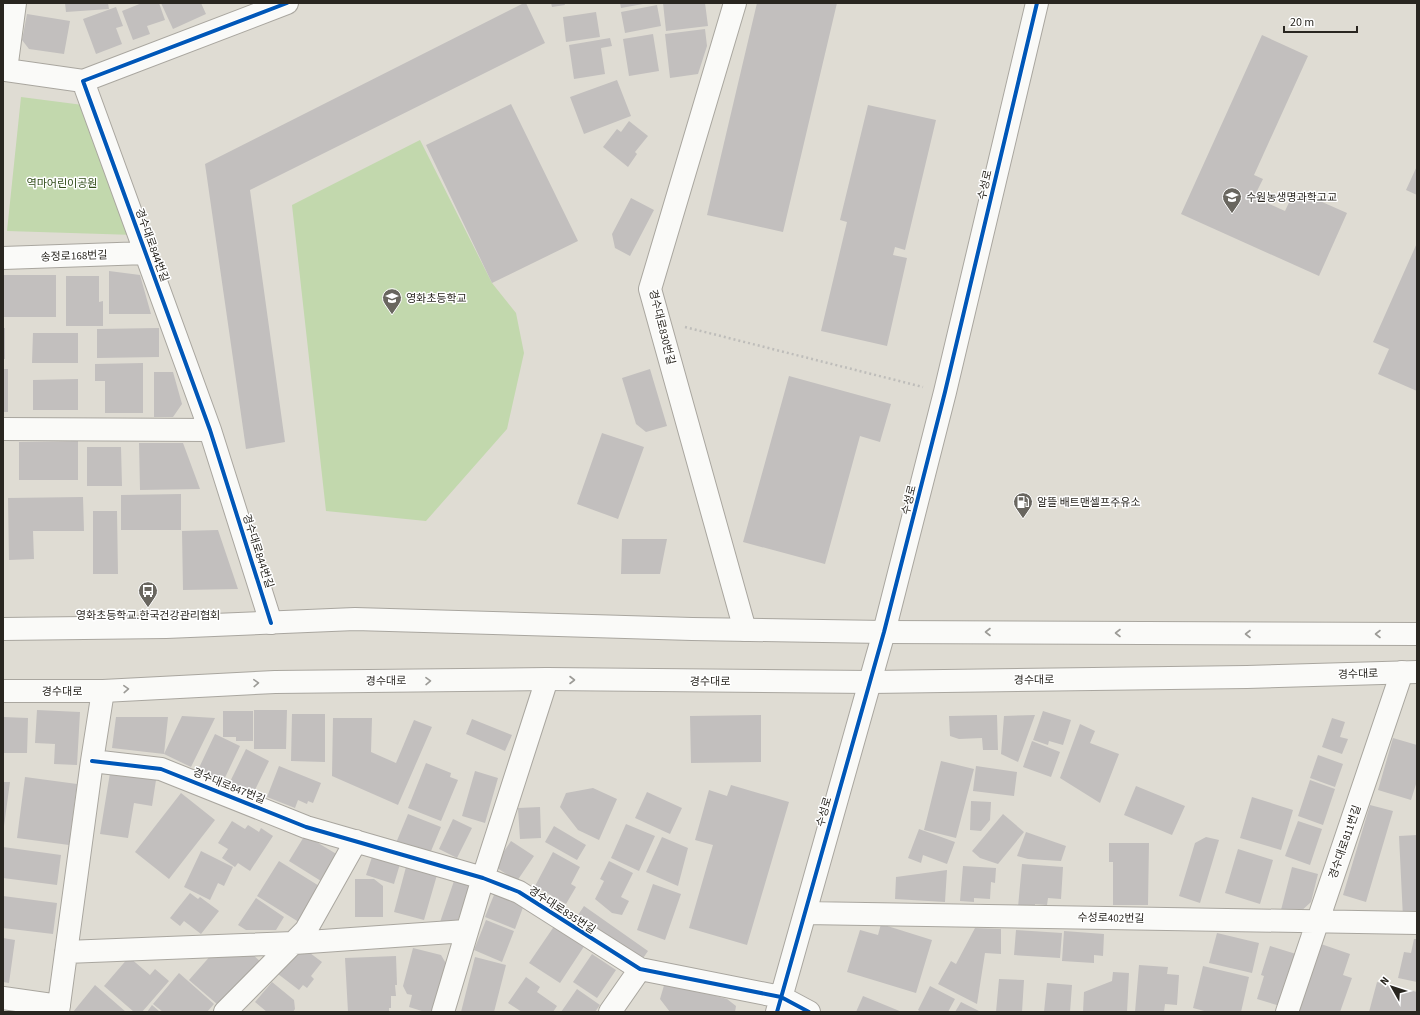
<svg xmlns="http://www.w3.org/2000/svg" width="1420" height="1015" viewBox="0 0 1420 1015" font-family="'Source Sans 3','Noto Sans KR',sans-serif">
<rect width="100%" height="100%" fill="#dfdcd3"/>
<path fill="#c2d8ad" d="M 21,97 L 83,105 L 135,235 L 7,231 Z
M 420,140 L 492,283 L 516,313 L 524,353 L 507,429 L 426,521 L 326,511 L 292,205 Z"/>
<path fill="#c2bfbe" d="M 65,3 L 108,3 L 109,9 L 66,12 Z
M 142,3 L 159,3 L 165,20 L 147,26 L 150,34 L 133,40 L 122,11 Z
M 161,3 L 201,3 L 206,14 L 173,29 Z
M 524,3 L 526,3 L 545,43 L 250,190 L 285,442 L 246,449 L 205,164 Z
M 551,3 L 564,3 L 565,5 L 552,7 Z
M 620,3 L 643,3 L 643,4 L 621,8 Z
M 663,3 L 705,3 L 708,26 L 666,31 Z
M 757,3 L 837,3 L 783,232 L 707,215 Z
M 657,5 L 661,26 L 625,33 L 621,12 Z
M 116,7 L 123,26 L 116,28 L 122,44 L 96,54 L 83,19 Z
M 596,12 L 600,37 L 566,42 L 563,17 Z
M 27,14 L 70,21 L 64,54 L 29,49 L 22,40 Z
M 705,29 L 707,46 L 698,74 L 670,78 L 665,34 Z
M 653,34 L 659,71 L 629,76 L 623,39 Z
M 1262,35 L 1308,56 L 1254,175 L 1263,179 L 1254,197 L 1285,211 L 1295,190 L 1347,213 L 1319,276 L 1181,214 Z
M 610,38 L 612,46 L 601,48 L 605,74 L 574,79 L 569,45 Z
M 617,80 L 631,116 L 584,134 L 570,97 Z
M 511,104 L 578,241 L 492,283 L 426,145 Z
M 868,105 L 936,120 L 905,250 L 895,247 L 893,255 L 907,258 L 887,346 L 821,331 L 847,222 L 840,220 Z
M 629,121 L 648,136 L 635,152 L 637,154 L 628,167 L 603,147 L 617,129 L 621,132 Z
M 1417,166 L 1417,195 L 1406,190 Z
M 631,198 L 654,210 L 630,256 L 615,248 L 612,234 Z
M 1417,243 L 1417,391 L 1378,374 L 1389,349 L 1373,342 Z
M 109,271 L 140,275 L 151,314 L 109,314 Z
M 3,275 L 56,275 L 56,317 L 3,317 Z
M 66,276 L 99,276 L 99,302 L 103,301 L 103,326 L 66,326 Z
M 3,328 L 5,328 L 5,359 L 3,359 Z
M 159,328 L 159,357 L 97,358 L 97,329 Z
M 33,333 L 78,333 L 78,363 L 32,363 Z
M 143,363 L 143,413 L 105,413 L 105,381 L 95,381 L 95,364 Z
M 3,369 L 8,369 L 8,412 L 3,412 Z
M 650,369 L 667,426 L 646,432 L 636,424 L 622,378 Z
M 154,372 L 173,372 L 182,404 L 173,417 L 154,417 Z
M 789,376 L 891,404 L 880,442 L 860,436 L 825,564 L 743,542 Z
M 78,379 L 78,410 L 33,410 L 33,380 Z
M 602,433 L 644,447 L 618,519 L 577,504 Z
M 78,441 L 78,480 L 19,480 L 19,442 Z
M 139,443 L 183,443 L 200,489 L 140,490 Z
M 87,447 L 121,447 L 122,486 L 87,486 Z
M 181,494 L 181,530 L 121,530 L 121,495 Z
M 83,497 L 84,531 L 33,531 L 34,559 L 9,560 L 8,498 Z
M 93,511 L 117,511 L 118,574 L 93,574 Z
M 218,530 L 238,589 L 183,590 L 182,531 Z
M 622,539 L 667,539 L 660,574 L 621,574 Z
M 37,710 L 80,712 L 77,765 L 54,764 L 55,744 L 35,743 Z
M 254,710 L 287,710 L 286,749 L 254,749 Z
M 223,711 L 253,711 L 253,741 L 236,741 L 236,737 L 223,737 Z
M 1043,711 L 1071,720 L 1063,745 L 1049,741 L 1048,745 L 1033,740 Z
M 292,714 L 325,714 L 325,762 L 291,761 Z
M 761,715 L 761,762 L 691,763 L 690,716 Z
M 997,715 L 998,750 L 983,750 L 982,738 L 959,739 L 950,736 L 949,716 Z
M 1035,715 L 1018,762 L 1001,754 L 1004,716 Z
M 182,716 L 215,718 L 191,767 L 164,754 Z
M 3,717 L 28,718 L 27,753 L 3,753 Z
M 116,717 L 168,717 L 164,754 L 112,748 Z
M 333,718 L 372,718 L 371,752 L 396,763 L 414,720 L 432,727 L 398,805 L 332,776 Z
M 1332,718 L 1345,722 L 1340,737 L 1348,739 L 1342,754 L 1322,747 Z
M 472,719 L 512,735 L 505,751 L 466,734 Z
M 1080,724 L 1095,731 L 1090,743 L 1119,754 L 1100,803 L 1060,778 Z
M 215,734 L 240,746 L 222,784 L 197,772 Z
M 1393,738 L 1417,745 L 1417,781 L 1411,800 L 1378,790 Z
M 1032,741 L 1060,752 L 1051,777 L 1023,767 Z
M 246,749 L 269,761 L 252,796 L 226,790 Z
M 1318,755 L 1343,764 L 1335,787 L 1310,778 Z
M 941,761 L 974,769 L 956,838 L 924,830 Z
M 426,763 L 451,773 L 450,777 L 458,780 L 441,821 L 408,808 Z
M 279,766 L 321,783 L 313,803 L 308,801 L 307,804 L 298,800 L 295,808 L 267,797 Z
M 976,766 L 1017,772 L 1014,796 L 973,791 Z
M 475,771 L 498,778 L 485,823 L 462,816 Z
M 110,773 L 156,780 L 152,806 L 134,803 L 128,838 L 100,834 Z
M 25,777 L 77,784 L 69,845 L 17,838 Z
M 1310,780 L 1335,789 L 1323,825 L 1298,816 Z
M 3,782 L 10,782 L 4,826 L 3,826 Z
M 731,785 L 789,802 L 747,945 L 689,928 L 713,845 L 695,840 L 709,790 L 727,796 Z
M 1136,786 L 1185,806 L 1172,835 L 1124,815 Z
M 593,788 L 617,799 L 599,840 L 578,830 L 560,807 L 566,793 Z
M 647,792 L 682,808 L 670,834 L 635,818 Z
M 181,793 L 215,820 L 169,879 L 135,852 Z
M 1252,797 L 1293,810 L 1281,850 L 1240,838 Z
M 971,801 L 991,802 L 990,820 L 981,831 L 970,830 Z
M 1370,805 L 1393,811 L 1366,902 L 1343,895 Z
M 540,807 L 541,838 L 520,839 L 518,808 Z
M 408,814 L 441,827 L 429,856 L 396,843 Z
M 1003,814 L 1024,832 L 998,864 L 980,858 L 972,851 Z
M 453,819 L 472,828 L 457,858 L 439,849 Z
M 232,821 L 245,829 L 248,825 L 259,832 L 261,828 L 273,836 L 250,871 L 238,863 L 235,867 L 222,858 L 228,849 L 218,843 Z
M 1298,821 L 1322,829 L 1310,865 L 1285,856 Z
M 626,824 L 655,836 L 639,871 L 611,858 Z
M 554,826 L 586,845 L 577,860 L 545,842 Z
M 919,829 L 955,842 L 947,864 L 923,855 L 921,863 L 908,858 Z
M 1026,832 L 1066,846 L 1061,861 L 1028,859 L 1017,856 Z
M 305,835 L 338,855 L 321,881 L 289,861 Z
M 1417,835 L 1417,917 L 1403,918 L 1399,836 Z
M 662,837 L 688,848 L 678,886 L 646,872 Z
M 1206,837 L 1219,840 L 1200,903 L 1179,896 L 1195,843 Z
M 511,841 L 534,856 L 517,881 L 494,866 Z
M 1109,843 L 1149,843 L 1148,905 L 1113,905 L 1113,862 L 1109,862 Z
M 3,847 L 61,855 L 57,885 L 3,878 Z
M 1238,849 L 1273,860 L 1260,904 L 1225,893 Z
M 201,851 L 233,867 L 224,886 L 218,883 L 210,900 L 184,887 Z
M 553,852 L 580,867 L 571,884 L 576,887 L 566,904 L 535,886 Z
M 373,854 L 400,864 L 394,884 L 366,875 Z
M 279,861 L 324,889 L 302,924 L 257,896 Z
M 609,861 L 633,873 L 621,897 L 629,901 L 622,915 L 612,913 L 595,899 L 604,881 L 600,879 Z
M 1022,864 L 1063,867 L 1061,899 L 1048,898 L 1047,905 L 1035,904 L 1035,909 L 1018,907 Z
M 963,866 L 996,868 L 995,883 L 991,882 L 990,899 L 974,898 L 974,902 L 960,901 Z
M 406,867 L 437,875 L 424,920 L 394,912 Z
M 1292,867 L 1318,874 L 1311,902 L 1298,914 L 1281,910 Z
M 947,870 L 945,902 L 895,899 L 896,877 Z
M 455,878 L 471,884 L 457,923 L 438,928 Z
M 355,879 L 374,879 L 383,886 L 383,917 L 355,917 Z
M 653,884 L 681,894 L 665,940 L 637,930 Z
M 496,890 L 525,902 L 515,929 L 485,917 Z
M 190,893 L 198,899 L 200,897 L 219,911 L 201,934 L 184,921 L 180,926 L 170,918 Z
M 3,896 L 57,903 L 53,934 L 3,928 Z
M 256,898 L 284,917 L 276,930 L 246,930 L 238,925 Z
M 584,906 L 648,951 L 639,964 L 574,921 Z
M 486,920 L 514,931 L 502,962 L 474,950 Z
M 881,924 L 932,940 L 916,993 L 847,972 L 860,930 L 878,935 Z
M 555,925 L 585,945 L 560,983 L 529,963 Z
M 975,928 L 1001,929 L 1001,954 L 985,953 L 977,1004 L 938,984 L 951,961 L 956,964 Z
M 1016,930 L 1062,933 L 1060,958 L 1014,955 Z
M 1064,931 L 1104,934 L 1103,956 L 1094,955 L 1094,963 L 1062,961 Z
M 1217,933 L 1259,943 L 1252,973 L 1209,963 Z
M 3,938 L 15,940 L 9,983 L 3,982 Z
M 1414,939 L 1417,939 L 1417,982 L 1398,978 L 1404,952 L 1411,953 Z
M 1321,944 L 1350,954 L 1343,975 L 1352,978 L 1340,1012 L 1298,1012 Z
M 1270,946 L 1296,954 L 1280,1006 L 1257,999 L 1264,976 L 1261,975 Z
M 413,948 L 441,955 L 447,965 L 434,1012 L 425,1012 L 409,1007 L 412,995 L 407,994 L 403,986 Z
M 249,951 L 263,964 L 224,1010 L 189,980 L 212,954 Z
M 294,953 L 310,953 L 322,962 L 311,976 L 314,979 L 307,988 L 303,985 L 299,990 L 278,974 Z
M 592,954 L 616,970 L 597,998 L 573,982 Z
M 396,956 L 397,985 L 395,985 L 396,996 L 391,996 L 391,1008 L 389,1008 L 389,1012 L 348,1012 L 345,958 Z
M 129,957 L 150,975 L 155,969 L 169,981 L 142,1012 L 134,1012 L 104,986 Z
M 475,957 L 506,965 L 494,1012 L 461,1012 Z
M 1139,965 L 1168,967 L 1167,974 L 1179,975 L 1177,1005 L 1165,1004 L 1164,1012 L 1135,1012 Z
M 1203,966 L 1249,977 L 1241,1012 L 1208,1012 L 1193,1008 Z
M 1113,972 L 1129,973 L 1127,1012 L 1083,1012 L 1084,992 L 1112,981 Z
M 179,973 L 214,1004 L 207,1012 L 163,1012 L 153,1004 Z
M 526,977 L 540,987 L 537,992 L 557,1006 L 553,1012 L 522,1012 L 508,1003 Z
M 999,979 L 1024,980 L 1022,1012 L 996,1012 Z
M 272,982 L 294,1000 L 295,1009 L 293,1012 L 267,1012 L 255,1002 Z
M 665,982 L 727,999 L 736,1006 L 735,1012 L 670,1012 L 660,999 Z
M 1377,982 L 1417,992 L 1417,1012 L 1369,1012 Z
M 1047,983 L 1072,985 L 1070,1012 L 1044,1012 Z
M 95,985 L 126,1012 L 73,1012 Z
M 930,986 L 955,999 L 948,1012 L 921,1012 L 918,1010 Z
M 577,989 L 600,1005 L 595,1012 L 561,1012 Z
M 863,996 L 902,1012 L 856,1012 Z
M 961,1002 L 981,1012 L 955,1012 Z
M 152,1005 L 160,1012 L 147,1012 Z"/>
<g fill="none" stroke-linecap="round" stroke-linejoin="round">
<defs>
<path id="minor" d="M 15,3 L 6,70 L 83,81
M 735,3 L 650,289 L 745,630
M 3,258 L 146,253
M 3,429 L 210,430
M 271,623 L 210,430 L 83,81 L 287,3
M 92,761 L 161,769 L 306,827 L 483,878 L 519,892 L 640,969 L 781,997 L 809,1012
M 805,913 L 1417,923
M 66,952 L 294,943 L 466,931
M 3,998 L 59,1006
M 58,1012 L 92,761 L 103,691
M 225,1012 L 306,930 L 356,841
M 443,1012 L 483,878 L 547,679
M 610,1012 L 640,969
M 777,1012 L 884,632 L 945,392 L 1037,3
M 1287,1012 L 1402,672"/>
<path id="major" d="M 3,629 L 166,627 L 355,619 L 692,629 L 884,632 L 1417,634
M 3,691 L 103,691 L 275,682 L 547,679 L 871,682 L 1247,677 L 1417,672"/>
</defs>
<use href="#minor" stroke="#a9a69f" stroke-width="24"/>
<use href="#major" stroke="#a9a69f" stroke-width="24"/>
<path stroke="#bebdba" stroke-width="2.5" stroke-dasharray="2 3" stroke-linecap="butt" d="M 685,327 L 923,387"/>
<use href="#minor" stroke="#fafaf8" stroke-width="22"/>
<use href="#major" stroke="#fafaf8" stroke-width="22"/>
<defs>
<path id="cycleway" d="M 271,623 L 210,430 L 83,81 L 287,3
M 92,761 L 161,769 L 306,827 L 483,878 L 519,892 L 640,969 L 781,997 L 809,1012
M 777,1012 L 884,632 L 945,392 L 1037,3"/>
</defs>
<use href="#cycleway" stroke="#fff" stroke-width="6"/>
<use href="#cycleway" stroke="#0057b8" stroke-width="4"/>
</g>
<defs><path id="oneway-chevron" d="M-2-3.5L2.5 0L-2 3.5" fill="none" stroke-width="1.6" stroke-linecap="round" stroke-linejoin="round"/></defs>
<g stroke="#9c9b97">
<use href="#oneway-chevron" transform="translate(988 632) rotate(-180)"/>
<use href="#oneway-chevron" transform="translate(1118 633) rotate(-180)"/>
<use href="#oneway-chevron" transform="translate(1248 634) rotate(-180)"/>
<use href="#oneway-chevron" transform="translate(1378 634) rotate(-180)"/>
<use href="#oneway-chevron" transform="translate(572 680)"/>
<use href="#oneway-chevron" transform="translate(428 681) rotate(-1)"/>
<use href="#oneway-chevron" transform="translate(256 683) rotate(-3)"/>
<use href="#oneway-chevron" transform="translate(126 689) rotate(-3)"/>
</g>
<defs>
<symbol id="school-pin" viewBox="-11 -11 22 30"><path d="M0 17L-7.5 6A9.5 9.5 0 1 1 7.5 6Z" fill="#69665f" stroke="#fff"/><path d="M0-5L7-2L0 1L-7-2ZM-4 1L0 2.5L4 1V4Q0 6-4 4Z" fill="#fff"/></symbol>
<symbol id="fuel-pin" viewBox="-11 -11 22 30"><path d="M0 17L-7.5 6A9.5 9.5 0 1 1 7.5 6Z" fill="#69665f" stroke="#fff"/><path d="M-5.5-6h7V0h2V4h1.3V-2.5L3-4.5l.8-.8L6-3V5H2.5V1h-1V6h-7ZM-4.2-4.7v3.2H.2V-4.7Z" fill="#fff"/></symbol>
<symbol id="bus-pin" viewBox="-11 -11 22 30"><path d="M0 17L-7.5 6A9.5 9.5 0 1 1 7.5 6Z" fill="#69665f" stroke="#fff"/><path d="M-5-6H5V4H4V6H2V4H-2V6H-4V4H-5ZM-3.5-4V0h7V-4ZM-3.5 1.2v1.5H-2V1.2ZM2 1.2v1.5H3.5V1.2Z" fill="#fff"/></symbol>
</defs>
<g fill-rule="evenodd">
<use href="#school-pin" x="1221" y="186" width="22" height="30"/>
<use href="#school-pin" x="381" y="287" width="22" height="30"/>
<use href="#fuel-pin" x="1012" y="491" width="22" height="30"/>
<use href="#bus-pin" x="137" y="580" width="22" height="30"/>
</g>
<g text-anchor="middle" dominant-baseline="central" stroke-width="3" stroke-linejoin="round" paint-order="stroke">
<g font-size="11" fill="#314d19" stroke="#fff">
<text x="62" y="183">역마어린이공원</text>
</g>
<g font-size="11" fill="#292620" stroke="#fff">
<text transform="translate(985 185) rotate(-77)">수성로</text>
<text transform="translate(152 245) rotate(70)">경수대로844번길</text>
<text transform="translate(74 256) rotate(-2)">송정로168번길</text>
<text transform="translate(662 327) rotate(76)">경수대로830번길</text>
<text transform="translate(909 500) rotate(-76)">수성로</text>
<text transform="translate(258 551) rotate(72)">경수대로844번길</text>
<text transform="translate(1358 674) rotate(-2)">경수대로</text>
<text transform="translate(1034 680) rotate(-1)">경수대로</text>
<text transform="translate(386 681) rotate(-1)">경수대로</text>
<text x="710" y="681">경수대로</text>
<text x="62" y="691">경수대로</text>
<text transform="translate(229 786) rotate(22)">경수대로847번길</text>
<text transform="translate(824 812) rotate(-74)">수성로</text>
<text transform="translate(1345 842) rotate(-71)">경수대로811번길</text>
<text transform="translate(562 910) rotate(33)">경수대로835번길</text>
<text transform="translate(1111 918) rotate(1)">수성로402번길</text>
</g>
<g font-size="11" fill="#292620" stroke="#fff" text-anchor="start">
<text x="1246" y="197">수원농생명과학고교</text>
<text x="406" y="298">영화초등학교</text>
<text x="1037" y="502">알뜰 배트맨셀프주유소</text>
<text x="148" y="615" text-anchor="middle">영화초등학교.한국건강관리협회</text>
</g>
</g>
<rect width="1420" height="1015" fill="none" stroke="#292620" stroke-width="8"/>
<g transform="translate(1392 987) rotate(309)" stroke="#ffffff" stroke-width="3" paint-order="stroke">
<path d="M0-3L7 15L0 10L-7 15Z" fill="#292620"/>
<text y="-6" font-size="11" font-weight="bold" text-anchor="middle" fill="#292620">N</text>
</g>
<path d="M1284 26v6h73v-6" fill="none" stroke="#292620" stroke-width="2"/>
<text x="1290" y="26" font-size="12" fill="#292620" stroke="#ffffff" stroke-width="3" paint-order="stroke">20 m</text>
</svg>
